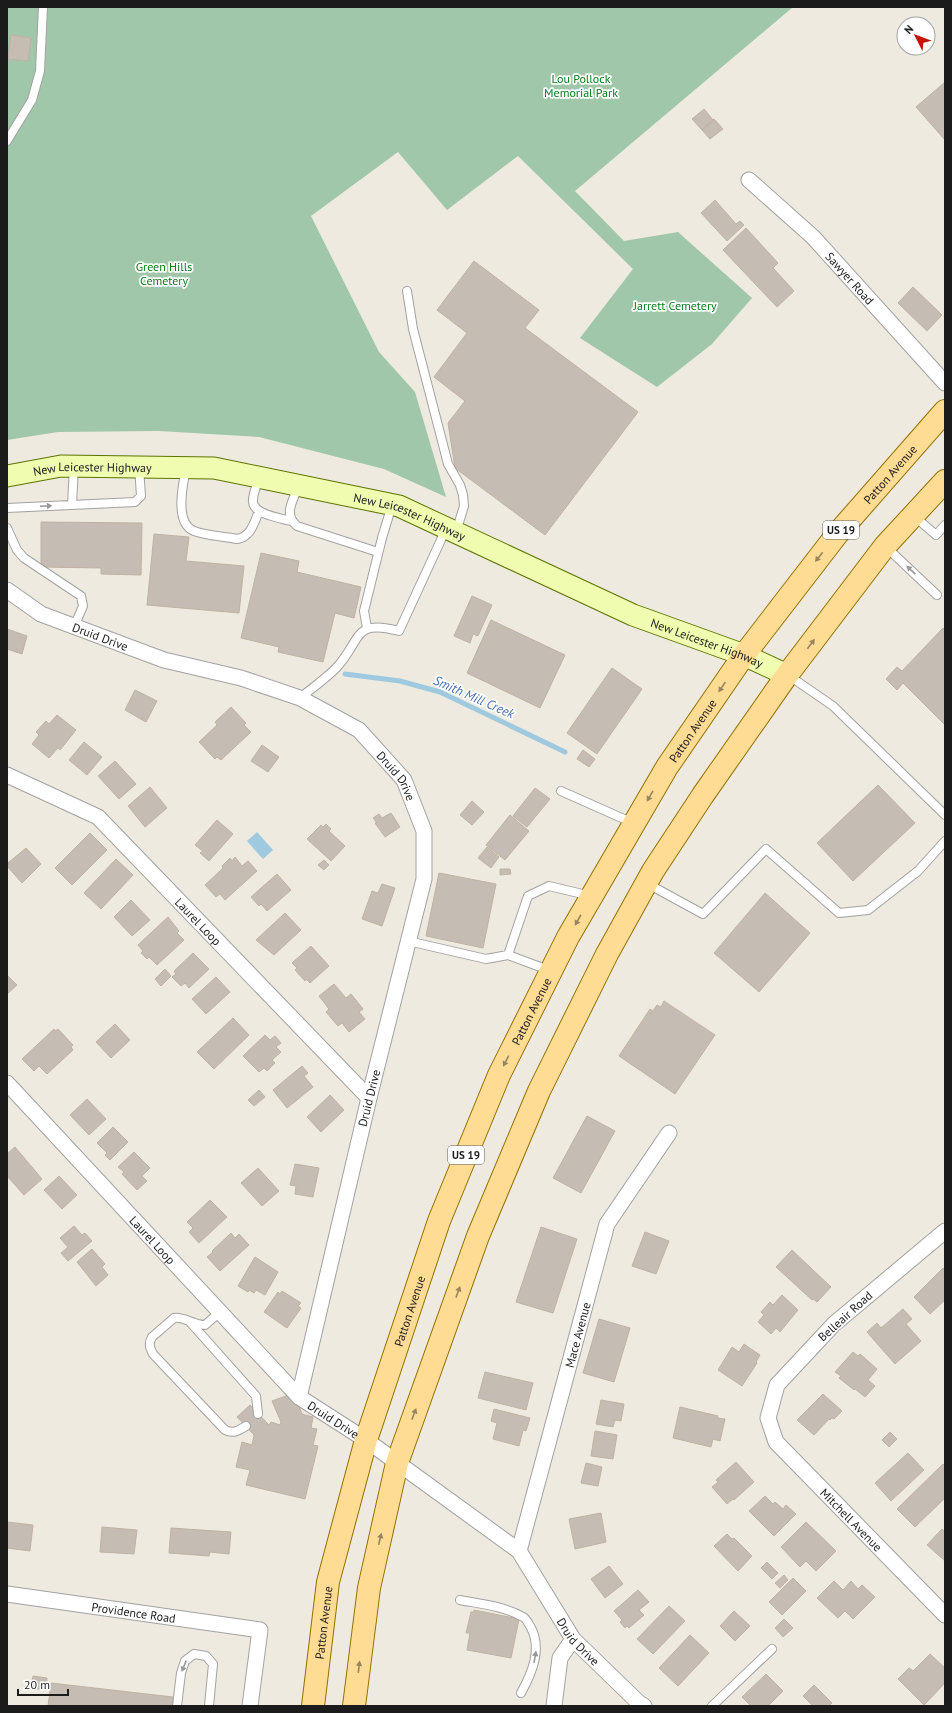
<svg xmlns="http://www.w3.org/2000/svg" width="952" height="1713" viewBox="0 0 952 1713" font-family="'PT Sans',sans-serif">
<rect width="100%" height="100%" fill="#eeeae0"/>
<path fill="#a0c7aa" d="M 7,7 L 793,7 L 575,191 L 624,241 L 678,232 L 752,298 L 712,344 L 657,387 L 580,338 L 633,269 L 518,156 L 447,210 L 398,152 L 311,216 L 379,352 L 415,392 L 446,497 L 384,469 L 259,437 L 159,431 L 58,432 L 7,440 Z"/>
<path fill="#9ec9de" d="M 257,832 L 273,850 L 263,859 L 247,841 Z"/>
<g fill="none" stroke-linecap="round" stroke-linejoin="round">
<path stroke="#9ec9de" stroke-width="5" d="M 345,674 L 400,681 L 440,692 L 565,752"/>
</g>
<path fill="#c5bdb3" stroke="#c0b2a2" d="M 11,35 L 31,38 L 28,61 L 8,59 Z
M 945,82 L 945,140 L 916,107 Z
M 704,109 L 713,120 L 702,130 L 692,119 Z
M 714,119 L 723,129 L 710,139 L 702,130 Z
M 715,200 L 736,224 L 740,221 L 744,225 L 727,241 L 701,213 Z
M 746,228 L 778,263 L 773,268 L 794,291 L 777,307 L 723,250 Z
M 474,261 L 539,310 L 525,328 L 638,412 L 545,535 L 455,468 L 448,423 L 465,401 L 434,377 L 467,333 L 437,310 Z
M 913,287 L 942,315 L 927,331 L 898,303 Z
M 41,522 L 142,523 L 141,575 L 101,574 L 101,568 L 41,567 Z
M 154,534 L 189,537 L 186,561 L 244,566 L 239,613 L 147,605 Z
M 261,553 L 299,561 L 297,572 L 361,587 L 354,618 L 335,613 L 323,662 L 278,652 L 279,647 L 241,638 Z
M 472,596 L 492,605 L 478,636 L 473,634 L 470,643 L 454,636 Z
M 491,620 L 565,655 L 540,708 L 467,673 Z
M 943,628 L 945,630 L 945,725 L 903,683 L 897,690 L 886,679 L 897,667 L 902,671 Z
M 7,629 L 27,636 L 22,654 L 7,649 Z
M 612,668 L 642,689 L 597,754 L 567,733 Z
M 135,690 L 157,701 L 146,722 L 125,710 Z
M 231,707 L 246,723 L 244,725 L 251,732 L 221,760 L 217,757 L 215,759 L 199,742 L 217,725 L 215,722 Z
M 57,715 L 76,730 L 60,750 L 58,748 L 49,758 L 32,744 L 39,735 L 36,732 L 46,721 L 49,724 Z
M 84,742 L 102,757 L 87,775 L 69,760 Z
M 262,745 L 279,757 L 268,772 L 251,761 Z
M 583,750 L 595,759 L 589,767 L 577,759 Z
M 115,761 L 136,784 L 119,799 L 98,776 Z
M 878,785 L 915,823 L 853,881 L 817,843 Z
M 150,787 L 167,808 L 145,827 L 128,806 Z
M 535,788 L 550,799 L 527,827 L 513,816 Z
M 472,801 L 484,812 L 472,825 L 460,815 Z
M 391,813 L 400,827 L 385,837 L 375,823 L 377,823 L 373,818 L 379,814 L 382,818 Z
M 510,815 L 529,831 L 505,860 L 486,845 Z
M 217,820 L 233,834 L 209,861 L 200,853 L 203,851 L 195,845 Z
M 326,824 L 331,829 L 329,831 L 345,846 L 331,861 L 307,839 L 321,825 L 323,827 Z
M 90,833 L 107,850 L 72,885 L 55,868 Z
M 487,847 L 499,857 L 491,868 L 478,858 Z
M 26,848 L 41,864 L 22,883 L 7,866 L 9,864 L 8,863 Z
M 235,857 L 242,866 L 248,861 L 257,871 L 225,900 L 220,894 L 216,897 L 205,885 L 223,868 L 222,866 L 230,858 L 232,861 Z
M 116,859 L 133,875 L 101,909 L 84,893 Z
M 324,860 L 329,865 L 324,870 L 318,865 Z
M 500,869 L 510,869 L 511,874 L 500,875 Z
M 439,873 L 496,884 L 483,948 L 426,936 Z
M 277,874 L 291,890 L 267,911 L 261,904 L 259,906 L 251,897 Z
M 382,884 L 395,888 L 382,926 L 362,919 L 372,891 L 378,893 Z
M 765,893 L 810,933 L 759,992 L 714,953 Z
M 131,900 L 150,920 L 132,936 L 114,917 Z
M 285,913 L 301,930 L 274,955 L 256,940 Z
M 168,917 L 179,931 L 177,933 L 184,940 L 157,965 L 149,957 L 147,959 L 141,953 L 143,951 L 138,945 Z
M 311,946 L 329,966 L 310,983 L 306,979 L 305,981 L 295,970 L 297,968 L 292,963 Z
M 193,953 L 209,969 L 189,988 L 185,983 L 181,986 L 172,977 L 176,974 L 174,971 Z
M 165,969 L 171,976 L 161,986 L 155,979 Z
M 7,975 L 17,985 L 7,994 Z
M 216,977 L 230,992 L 206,1014 L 192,999 Z
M 334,984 L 346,998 L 351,994 L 363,1009 L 359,1012 L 365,1019 L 349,1032 L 342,1023 L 338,1026 L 326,1012 L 329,1009 L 319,996 Z
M 664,1001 L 715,1035 L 675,1094 L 619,1056 L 650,1009 L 653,1011 L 657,1005 L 661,1007 Z
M 233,1018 L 249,1035 L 214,1069 L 197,1052 Z
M 115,1024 L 130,1040 L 111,1058 L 96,1042 Z
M 54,1029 L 55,1031 L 58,1029 L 73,1045 L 71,1047 L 73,1050 L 47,1074 L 39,1066 L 34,1071 L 22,1059 Z
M 265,1035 L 270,1040 L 275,1036 L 281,1043 L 276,1047 L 281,1052 L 272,1060 L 275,1063 L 267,1071 L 264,1068 L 259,1072 L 243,1056 Z
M 302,1066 L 308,1073 L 304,1076 L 313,1087 L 287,1108 L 273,1090 Z
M 259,1090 L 265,1097 L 254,1106 L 248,1100 Z
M 330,1095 L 344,1110 L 321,1132 L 307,1117 Z
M 87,1099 L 106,1119 L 89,1135 L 70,1115 Z
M 587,1116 L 615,1131 L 581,1193 L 553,1178 Z
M 113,1127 L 128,1142 L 110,1160 L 105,1155 L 107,1153 L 97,1143 Z
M 15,1147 L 42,1179 L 24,1195 L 7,1176 L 7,1154 Z
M 134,1152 L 150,1168 L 142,1176 L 147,1181 L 137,1190 L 122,1174 L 124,1172 L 118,1167 Z
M 295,1164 L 319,1168 L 313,1197 L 295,1194 L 296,1186 L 290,1185 Z
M 258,1168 L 279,1191 L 262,1206 L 241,1183 Z
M 59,1176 L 77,1195 L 62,1209 L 44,1190 Z
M 210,1200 L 227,1217 L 199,1243 L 189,1232 L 193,1228 L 187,1222 Z
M 74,1226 L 82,1235 L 85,1233 L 92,1241 L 68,1261 L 61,1253 L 68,1247 L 60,1238 Z
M 541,1227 L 577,1239 L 553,1313 L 516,1302 Z
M 645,1232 L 669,1241 L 656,1274 L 632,1266 Z
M 231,1233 L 235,1238 L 239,1234 L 249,1245 L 220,1271 L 207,1257 L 213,1252 L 212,1251 Z
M 92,1249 L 105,1264 L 102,1267 L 108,1275 L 96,1286 L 77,1262 Z
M 792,1250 L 831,1287 L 817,1302 L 813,1299 L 812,1300 L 776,1267 Z
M 255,1257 L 278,1272 L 265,1295 L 256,1290 L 254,1293 L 249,1290 L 248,1292 L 238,1286 Z
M 943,1268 L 945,1270 L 945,1300 L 930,1314 L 914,1297 Z
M 282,1291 L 301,1303 L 298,1306 L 301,1308 L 287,1328 L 264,1312 L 278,1292 L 280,1294 Z
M 782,1295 L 798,1310 L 780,1332 L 776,1328 L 771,1334 L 758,1322 L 764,1315 L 761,1312 L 770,1302 L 773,1305 Z
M 903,1309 L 912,1319 L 906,1324 L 921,1341 L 895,1364 L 867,1332 L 877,1323 L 881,1328 Z
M 599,1319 L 630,1328 L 614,1382 L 583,1373 Z
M 744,1344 L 760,1355 L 756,1362 L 757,1363 L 742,1386 L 718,1370 L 732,1347 L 739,1352 Z
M 853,1352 L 858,1356 L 860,1354 L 877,1369 L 868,1380 L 875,1386 L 865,1397 L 855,1389 L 854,1390 L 839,1378 L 841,1376 L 835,1372 Z
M 485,1372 L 533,1383 L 526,1410 L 478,1398 Z
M 294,1393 L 302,1414 L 313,1417 L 311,1428 L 317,1429 L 313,1445 L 318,1446 L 305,1499 L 246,1485 L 250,1470 L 236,1467 L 242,1442 L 252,1445 L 254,1435 L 237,1417 L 250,1405 L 269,1425 L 271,1422 L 280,1425 L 281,1422 L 272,1401 Z
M 823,1394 L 842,1411 L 834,1419 L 832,1418 L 830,1420 L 829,1419 L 814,1435 L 797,1420 Z
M 601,1400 L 624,1404 L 621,1421 L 615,1420 L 613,1427 L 596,1424 Z
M 680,1407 L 718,1416 L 717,1418 L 725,1419 L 720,1441 L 713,1439 L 711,1447 L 673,1438 Z
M 494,1409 L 530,1418 L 526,1431 L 523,1430 L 519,1446 L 493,1439 L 497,1423 L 491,1421 Z
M 595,1431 L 617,1435 L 613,1459 L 591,1456 Z
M 890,1432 L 897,1439 L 889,1447 L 882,1440 Z
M 908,1453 L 924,1470 L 891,1501 L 875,1483 Z
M 736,1462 L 754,1482 L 734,1500 L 733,1499 L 727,1504 L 712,1487 L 718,1482 L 716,1480 Z
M 586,1463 L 602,1467 L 598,1486 L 581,1483 Z
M 943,1464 L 945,1466 L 945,1498 L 915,1527 L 897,1509 Z
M 765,1496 L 773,1504 L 775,1502 L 783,1509 L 786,1505 L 796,1514 L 774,1536 L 749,1511 Z
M 601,1513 L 606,1542 L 575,1549 L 569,1519 Z
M 7,1522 L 33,1525 L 30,1551 L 7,1548 Z
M 806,1522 L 836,1551 L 816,1571 L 806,1561 L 800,1567 L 781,1547 Z
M 102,1527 L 137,1530 L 134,1554 L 100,1552 Z
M 171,1528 L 231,1532 L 229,1554 L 210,1552 L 209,1556 L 169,1553 Z
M 942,1529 L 945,1532 L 945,1561 L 927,1545 Z
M 727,1534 L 732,1539 L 734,1538 L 752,1556 L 738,1571 L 714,1546 Z
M 767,1562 L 778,1573 L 772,1579 L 761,1568 Z
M 609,1566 L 623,1584 L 605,1598 L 591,1579 Z
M 784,1575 L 788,1580 L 780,1588 L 775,1583 Z
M 793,1578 L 806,1591 L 782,1615 L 769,1602 Z
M 834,1581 L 843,1590 L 851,1581 L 858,1589 L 862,1585 L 875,1597 L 853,1619 L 845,1611 L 838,1618 L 817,1598 Z
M 638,1590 L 649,1602 L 639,1610 L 644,1615 L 629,1628 L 627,1626 L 625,1628 L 620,1622 L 622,1620 L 614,1611 Z
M 669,1606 L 685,1621 L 653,1654 L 637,1639 Z
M 474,1610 L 519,1619 L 511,1658 L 467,1650 L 470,1633 L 466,1633 L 471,1612 L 474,1612 Z
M 734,1611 L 750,1626 L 735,1641 L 720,1626 Z
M 784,1619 L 793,1628 L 783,1637 L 775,1628 Z
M 690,1635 L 709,1653 L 678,1686 L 659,1668 Z
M 930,1654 L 945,1668 L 945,1683 L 924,1705 L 898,1679 L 909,1668 L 913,1671 Z
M 766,1674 L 783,1691 L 768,1706 L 751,1706 L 742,1697 Z
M 33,1676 L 47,1678 L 46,1690 L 31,1688 Z
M 51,1683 L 173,1697 L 172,1706 L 48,1706 Z
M 814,1685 L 832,1703 L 829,1706 L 813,1706 L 803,1696 Z"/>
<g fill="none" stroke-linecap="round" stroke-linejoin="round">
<defs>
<path id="service" d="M 7,141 L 32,100 L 40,71 L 43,7
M 407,291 L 413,329 L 448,464 L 460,485 L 463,495 L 464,506 L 456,532
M 186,468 C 183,484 174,523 194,531 C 207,536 223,536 237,539 C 251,537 254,523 259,511
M 259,478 C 257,485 253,493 253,500 C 251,514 280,518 291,521
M 298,487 C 293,501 283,514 297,526 L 378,552
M 72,505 L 74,466
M 7,508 L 135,502 L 141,496 L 139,467
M 914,516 L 936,535 L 945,525
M 7,528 L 17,550 L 24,558 L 81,596 L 83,606 L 74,627
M 885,546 L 937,595
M 367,628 L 364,611 L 382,538 L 392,505
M 788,675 L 833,706 L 945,815
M 300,698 C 312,688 327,678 338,666 C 362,638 354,619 399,631 L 446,529
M 561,791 L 633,823
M 648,884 L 703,914 L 766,849 L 839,913 L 868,910 L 918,871 L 945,841
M 408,941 L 486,959 L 508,955
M 551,971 L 508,955 L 528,896 L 549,886 L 591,896
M 220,1312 L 205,1325 C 194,1325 183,1316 174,1318 L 152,1337 C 148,1344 150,1348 153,1354 L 225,1430 C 233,1434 238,1431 246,1426
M 190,1322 L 256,1396 L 258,1414
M 460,1600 C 481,1604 504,1606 523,1617 C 526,1618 528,1623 530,1626 C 543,1648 532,1673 521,1693
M 177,1706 L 181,1673 L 185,1661 L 194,1654 L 206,1656 L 213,1664 L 209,1706
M 712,1706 L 772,1649"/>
<g id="minor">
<path id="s1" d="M 749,180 L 813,237 L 945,383"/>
<path id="s2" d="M 7,590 L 41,614 L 164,660 L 241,678 L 300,698 L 359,730 L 404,780 L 424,831 L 424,879 L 369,1098 L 299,1397"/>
<path id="s3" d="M 7,775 L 98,817 L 369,1098"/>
<path id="s4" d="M 7,1083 L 299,1397 L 366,1440 L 519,1551 L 573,1639 L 639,1703 L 644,1706"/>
<path id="s5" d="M 945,1231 L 834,1324 L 777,1385 L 768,1418 L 776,1442 L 945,1615"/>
<path id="s6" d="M 519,1551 L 607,1224 L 669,1133"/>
<path id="s7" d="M 7,1594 L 260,1630 L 250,1706"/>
<path d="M 554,1706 L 560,1658 L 573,1639"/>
</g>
<g id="secondary">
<path id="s8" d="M 7,476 L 61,466 L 214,468 L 399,506 L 633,615 L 744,655 L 787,675"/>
</g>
<g id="primary">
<path id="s9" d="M 313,1706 L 328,1582 L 366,1440 L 439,1221 L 499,1075 L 568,937 L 667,767 L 744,655 L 838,533 L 945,411"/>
<path d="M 354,1706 L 369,1588 L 397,1463 L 478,1236 L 539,1091 L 607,954 L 653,871 L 703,795 L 787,675 L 885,546 L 945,481"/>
</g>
</defs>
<use href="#service" stroke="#a2a2a2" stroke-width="10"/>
<use href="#minor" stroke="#a2a2a2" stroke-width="17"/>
<use href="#secondary" stroke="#5c7500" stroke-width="23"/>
<use href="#primary" stroke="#937100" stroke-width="24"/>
<use href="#service" stroke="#fff" stroke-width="8"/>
<use href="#minor" stroke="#fff" stroke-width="15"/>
<use href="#secondary" stroke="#f0fcb0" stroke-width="21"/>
<use href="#primary" stroke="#ffdc94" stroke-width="22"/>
</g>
<defs><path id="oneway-solid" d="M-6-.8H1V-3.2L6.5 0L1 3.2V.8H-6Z"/></defs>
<g fill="#989898">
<use href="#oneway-solid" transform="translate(46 506) rotate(-3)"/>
<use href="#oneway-solid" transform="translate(911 570) rotate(-137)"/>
<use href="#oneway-solid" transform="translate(535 1657) rotate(-80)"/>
<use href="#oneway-solid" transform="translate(184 1666) rotate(112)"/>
</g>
<g fill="#98855e">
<use href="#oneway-solid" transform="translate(819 557) rotate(128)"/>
<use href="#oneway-solid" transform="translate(811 644) rotate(-53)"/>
<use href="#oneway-solid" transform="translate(722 687) rotate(124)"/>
<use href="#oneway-solid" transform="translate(650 796) rotate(120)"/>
<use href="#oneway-solid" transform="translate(578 920) rotate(119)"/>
<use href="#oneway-solid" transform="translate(506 1061) rotate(117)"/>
<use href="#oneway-solid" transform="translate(458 1292) rotate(-70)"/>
<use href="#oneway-solid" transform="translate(414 1414) rotate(-70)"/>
<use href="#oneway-solid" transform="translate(380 1539) rotate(-77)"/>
<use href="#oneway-solid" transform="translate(359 1667) rotate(-83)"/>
</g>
<g text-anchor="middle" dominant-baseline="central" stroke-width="3.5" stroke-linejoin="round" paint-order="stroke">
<g fill="#fff" stroke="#5f5f5f" stroke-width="1">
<rect x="823" y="521" width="36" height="18" rx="3"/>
<rect x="448" y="1146" width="36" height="18" rx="3"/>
</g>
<g font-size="11" font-weight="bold" fill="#1b1b1b">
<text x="841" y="530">US 19</text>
<text x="466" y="1155">US 19</text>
</g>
<g font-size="12" fill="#077c1c" stroke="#fff">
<text x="581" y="78">Lou Pollock<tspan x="581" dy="14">Memorial Park</tspan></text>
<text x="164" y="266">Green Hills<tspan x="164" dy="14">Cemetery</tspan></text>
<text x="675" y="305">Jarrett Cemetery</text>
</g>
<g font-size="12" fill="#1b1b1b" stroke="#fff">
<text stroke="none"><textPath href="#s1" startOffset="141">Sawyer Road</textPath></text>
<text stroke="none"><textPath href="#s8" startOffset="86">New Leicester Highway</textPath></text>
<text stroke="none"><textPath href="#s9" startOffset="1380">Patton Avenue</textPath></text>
<text stroke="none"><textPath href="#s8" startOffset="410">New Leicester Highway</textPath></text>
<text stroke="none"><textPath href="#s2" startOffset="105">Druid Drive</textPath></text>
<text stroke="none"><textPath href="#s8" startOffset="734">New Leicester Highway</textPath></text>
<text stroke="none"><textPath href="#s9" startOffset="1056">Patton Avenue</textPath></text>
<text stroke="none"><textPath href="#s2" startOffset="441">Druid Drive</textPath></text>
<text stroke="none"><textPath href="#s3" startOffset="245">Laurel Loop</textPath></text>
<text stroke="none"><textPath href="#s9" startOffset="732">Patton Avenue</textPath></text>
<text transform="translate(369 1098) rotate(-76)">Druid Drive</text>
<text stroke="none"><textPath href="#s4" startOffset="214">Laurel Loop</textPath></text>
<text stroke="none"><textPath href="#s9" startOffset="408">Patton Avenue</textPath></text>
<text transform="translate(845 1316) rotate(-42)">Belleair Road</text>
<text stroke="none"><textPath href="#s6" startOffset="224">Mace Avenue</textPath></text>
<text stroke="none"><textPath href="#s4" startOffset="470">Druid Drive</textPath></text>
<text stroke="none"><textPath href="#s5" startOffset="396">Mitchell Avenue</textPath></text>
<text stroke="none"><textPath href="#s7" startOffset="128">Providence Road</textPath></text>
<text stroke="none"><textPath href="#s9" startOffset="84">Patton Avenue</textPath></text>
<text stroke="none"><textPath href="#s4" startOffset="806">Druid Drive</textPath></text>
</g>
<g font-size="13" font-style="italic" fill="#456fae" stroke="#fff">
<text transform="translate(474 697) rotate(24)">Smith Mill Creek</text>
</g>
</g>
<rect width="952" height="1713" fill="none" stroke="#1b1b1b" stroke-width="16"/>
<g transform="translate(916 36) rotate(312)"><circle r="19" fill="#ffffff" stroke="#a4a4a4"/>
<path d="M0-3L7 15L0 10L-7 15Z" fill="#c71400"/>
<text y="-6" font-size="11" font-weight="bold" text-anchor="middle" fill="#1b1b1b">N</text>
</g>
<path d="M18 1689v6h50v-6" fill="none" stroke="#1b1b1b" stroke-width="2"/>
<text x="24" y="1689" font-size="12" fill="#1b1b1b" stroke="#ffffff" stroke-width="3" paint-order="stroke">20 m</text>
</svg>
